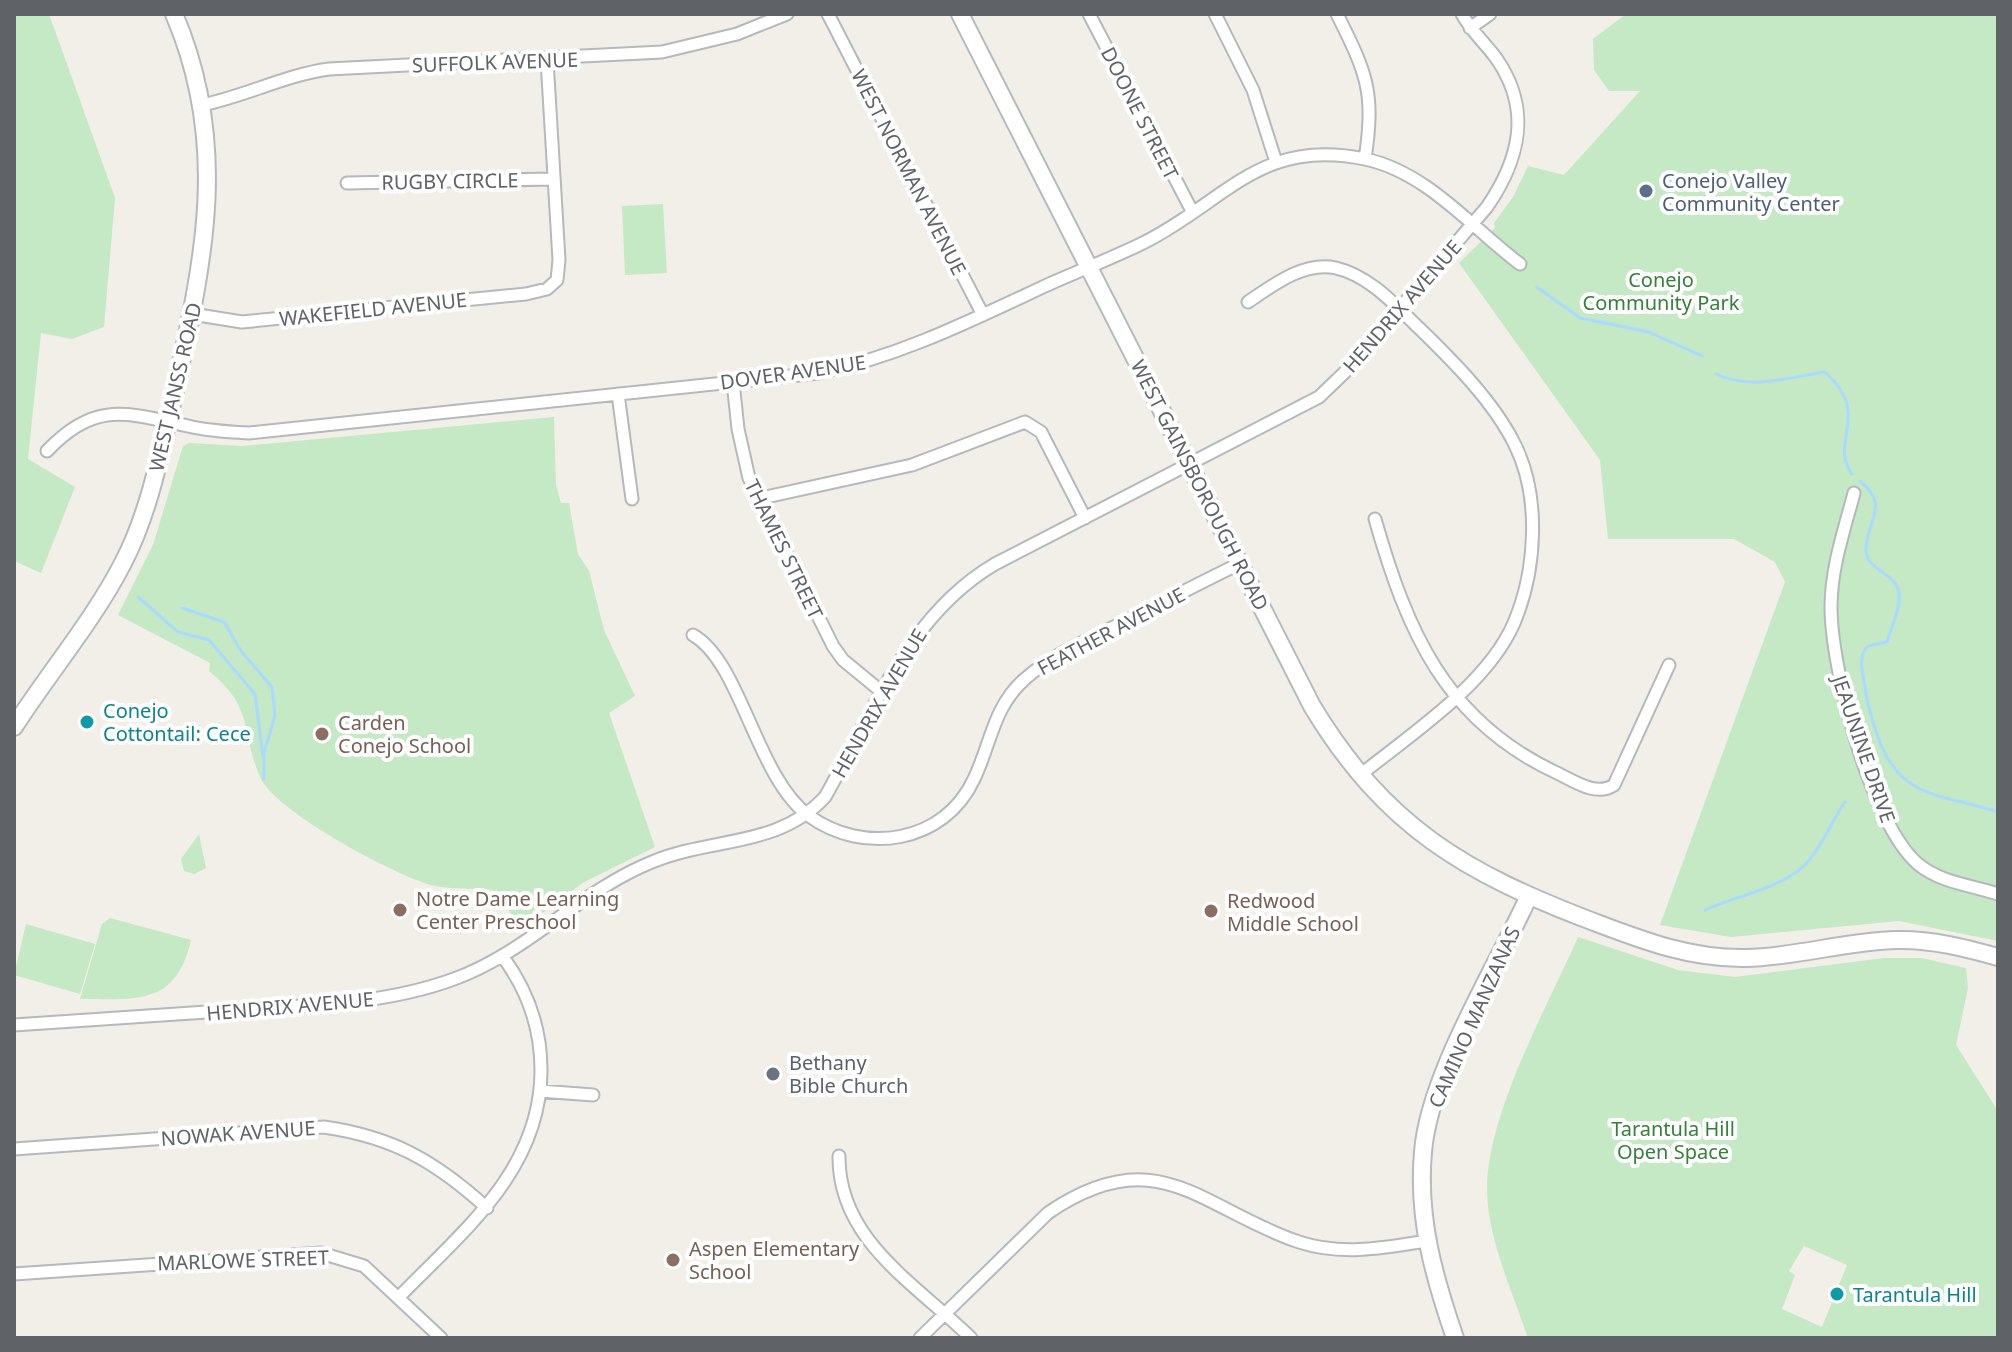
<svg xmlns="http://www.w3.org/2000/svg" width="2012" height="1352" viewBox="0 0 2012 1352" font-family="'Noto Sans',sans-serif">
<rect width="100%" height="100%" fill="#f1efe8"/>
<path fill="#c5e8c5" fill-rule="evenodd" d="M 14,14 L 49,14 L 115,198 L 104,327 L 72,339 L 41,333 L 28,459 L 75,487 L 41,573 L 14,561 Z
M 1626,14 L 1998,14 L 1998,941 L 1899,921 L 1731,937 L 1660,925 L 1785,582 L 1775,562 L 1734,539 L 1608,539 L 1600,460 L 1459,263 L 1495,228 L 1494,223 L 1513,197 L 1528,166 L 1564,175 L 1640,91 L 1609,91 L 1594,70 L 1593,39 Z
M 663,204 L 667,273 L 625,275 L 622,206 Z
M 554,417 L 556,485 L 561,503 L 569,503 L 578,554 L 589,571 L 604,630 L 635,696 L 609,713 L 655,847 L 584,882 L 522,928 L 493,890 C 473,888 450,890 431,885 C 394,875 277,812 261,779 C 240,733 256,709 209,671 L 210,663 L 118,615 L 153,545 L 183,446 L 189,443 L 242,446 Z
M 199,834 L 206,868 L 194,874 L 184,871 L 181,859 Z
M 110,918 L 191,940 C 176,1006 137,999 80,999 L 102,924 Z
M 26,924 L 95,944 L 80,994 L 14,975 Z
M 1578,937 L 1678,970 L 1735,977 L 1884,958 L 1921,958 L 1966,968 L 1968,988 L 1956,1045 L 1998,1111 L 1998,1338 L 1528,1338 C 1513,1294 1487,1236 1487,1190 C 1487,1113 1547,1008 1578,937 ZM 1804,1246 L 1847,1265 L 1822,1327 L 1782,1309 L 1795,1275 L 1789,1271 Z"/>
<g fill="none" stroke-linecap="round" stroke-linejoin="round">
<path stroke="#aadaff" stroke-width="3" d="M 1537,287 L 1580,318 L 1649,332 L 1702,356
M 1716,374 C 1753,391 1788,377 1825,372 C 1873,415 1828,441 1852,474
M 1860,481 C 1891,506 1866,521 1866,550 C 1866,571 1896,572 1899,593 C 1901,608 1891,628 1887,642 L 1868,646 C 1857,656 1863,674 1865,687 C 1867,706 1873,722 1879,740 C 1902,801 1945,794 1998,812
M 138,597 L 178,632 L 209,640 L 255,694 L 263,757
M 182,608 L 224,622 L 241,651 L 272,687 L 275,715 L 264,753 L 264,779
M 1705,910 C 1736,896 1770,891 1798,871 C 1818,856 1831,822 1845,802"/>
<defs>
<path id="street" d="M 828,14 L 983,315
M 1089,14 L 1192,211
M 1215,14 L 1253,90 L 1276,162
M 1337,14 C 1367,74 1375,92 1365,159
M 1470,28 L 1490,14
M 202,105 C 246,96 285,75 329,69 L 662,52 L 737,34 L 787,14
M 347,183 L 553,179
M 1248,302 C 1273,285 1304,261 1336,268 C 1370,276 1395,305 1419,328 C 1453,361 1494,402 1515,445 C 1541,497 1536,571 1514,623 C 1487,685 1411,734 1359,776
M 192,314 L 242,322 L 526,294 L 547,289 L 557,280 L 559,260 L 547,60
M 733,382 L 738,429 L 749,478 L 833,646 L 843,660 L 882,692
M 618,394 L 632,499
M 47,451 C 95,400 127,413 188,426 C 208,431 229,432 249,433 L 819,373 C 900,356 970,321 1045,286 C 1078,271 1113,258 1145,242 C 1226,201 1261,137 1365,159 C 1427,172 1472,228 1520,264
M 1854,493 C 1844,531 1831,568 1831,607 C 1831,669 1871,824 1918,864 C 1941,883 1971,885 1998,894
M 757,499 L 912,465 L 1025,422 L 1041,432 L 1085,518
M 1375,519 C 1407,631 1445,721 1557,773 C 1574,781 1596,797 1614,785 L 1669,665
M 693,635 C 741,662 756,777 809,816 C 863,855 944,844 974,779 C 991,744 993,706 1026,678 C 1053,654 1088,640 1120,624 C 1160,604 1199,583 1239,564
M 14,1025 C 93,1020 172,1015 251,1009 C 319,1005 389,1003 454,979 C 528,952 580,891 652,862 C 711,837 778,848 825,797 C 873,713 908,615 995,564 L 1319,397 L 1345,372 L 1487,207 C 1520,159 1532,109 1496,58 C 1485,43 1471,31 1462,14
M 540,1091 L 593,1095
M 14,1149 L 324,1127 C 393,1137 435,1161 487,1208
M 839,1156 C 838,1240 916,1284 971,1338
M 14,1274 L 321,1253 L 364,1266 L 441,1338
M 400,1296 C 463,1231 541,1170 541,1070 C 541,1028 528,991 503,957
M 920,1338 L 1048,1213 C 1158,1138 1201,1209 1299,1242 C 1341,1256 1384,1248 1427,1241"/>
<path id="secondary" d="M 960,14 L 1312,706 C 1385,827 1465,873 1594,922 C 1644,941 1691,959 1746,958 C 1797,957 1846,941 1897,940 C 1931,939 1965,948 1998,957
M 14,727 C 50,671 94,620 124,561 C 150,510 160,454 173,399 C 203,264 231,147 174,14
M 1455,1338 C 1434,1277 1417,1218 1423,1152 C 1429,1075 1495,970 1528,898"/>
</defs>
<use href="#street" stroke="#b5b8bc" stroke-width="15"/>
<use href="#secondary" stroke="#b6babf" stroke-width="20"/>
<use href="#street" stroke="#fff" stroke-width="11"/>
<use href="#secondary" stroke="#fff" stroke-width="16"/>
</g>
<circle fill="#5c6f8a" stroke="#fff" stroke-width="3" cx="1646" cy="191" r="8"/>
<g fill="#0f9aa8" stroke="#fff" stroke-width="3">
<circle cx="87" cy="722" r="8"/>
<circle cx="1837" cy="1294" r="8"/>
</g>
<g fill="#8d6e63" stroke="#fff" stroke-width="3">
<circle cx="322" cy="734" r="8"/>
<circle cx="400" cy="910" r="8"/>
<circle cx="1211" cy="911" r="8"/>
<circle cx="673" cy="1260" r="8"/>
</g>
<circle fill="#6b7280" stroke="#fff" stroke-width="3" cx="773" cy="1074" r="8"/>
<g text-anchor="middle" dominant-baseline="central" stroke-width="8" stroke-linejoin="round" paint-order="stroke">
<g font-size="20" fill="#5f6368" stroke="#fff">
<text transform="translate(495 62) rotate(-2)">SUFFOLK AVENUE</text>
<text transform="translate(1140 113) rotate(63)">DOONE STREET</text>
<text transform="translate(909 172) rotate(63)">WEST NORMAN AVENUE</text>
<text transform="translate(450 181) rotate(-1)">RUGBY CIRCLE</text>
<text transform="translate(1402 306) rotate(-49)">HENDRIX AVENUE</text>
<text transform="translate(373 309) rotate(-6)">WAKEFIELD AVENUE</text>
<text transform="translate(793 372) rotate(-8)">DOVER AVENUE</text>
<text transform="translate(175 387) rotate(-77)">WEST JANSS ROAD</text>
<text transform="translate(1200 485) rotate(63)">WEST GAINSBOROUGH ROAD</text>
<text transform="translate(784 549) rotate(64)">THAMES STREET</text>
<text transform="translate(1111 631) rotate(-28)">FEATHER AVENUE</text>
<text transform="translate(879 703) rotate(-60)">HENDRIX AVENUE</text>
<text transform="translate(1864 749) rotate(71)">JEAUNINE DRIVE</text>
<text transform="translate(290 1006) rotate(-5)">HENDRIX AVENUE</text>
<text transform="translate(1474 1017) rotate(-66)">CAMINO MANZANAS</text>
<text transform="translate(238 1133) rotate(-4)">NOWAK AVENUE</text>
<text transform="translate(243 1260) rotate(-2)">MARLOWE STREET</text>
</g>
<g font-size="20" fill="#4e5e75" stroke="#fff" text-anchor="start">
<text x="1662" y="180">Conejo Valley<tspan x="1662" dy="23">Community Center</tspan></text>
</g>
<g font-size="20" fill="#348238" stroke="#fff">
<text x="1661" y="279">Conejo<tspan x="1661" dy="23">Community Park</tspan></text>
<text x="1673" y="1128">Tarantula Hill<tspan x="1673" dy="23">Open Space</tspan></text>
</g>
<g font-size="20" fill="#0d838f" stroke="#fff" text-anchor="start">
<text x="103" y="710">Conejo<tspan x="103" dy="23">Cottontail: Cece</tspan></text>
<text x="1853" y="1294">Tarantula Hill</text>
</g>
<g font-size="20" fill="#785e54" stroke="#fff" text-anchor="start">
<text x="338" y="722">Carden<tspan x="338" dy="23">Conejo School</tspan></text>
<text x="416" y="898">Notre Dame Learning<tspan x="416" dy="23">Center Preschool</tspan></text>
<text x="1227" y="900">Redwood<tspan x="1227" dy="23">Middle School</tspan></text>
<text x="689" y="1248">Aspen Elementary<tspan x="689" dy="23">School</tspan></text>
</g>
<g font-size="20" fill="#5b616d" stroke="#fff" text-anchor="start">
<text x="789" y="1062">Bethany<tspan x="789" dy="23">Bible Church</tspan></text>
</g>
</g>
<rect width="2012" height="1352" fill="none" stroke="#5f6368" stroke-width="32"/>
</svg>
